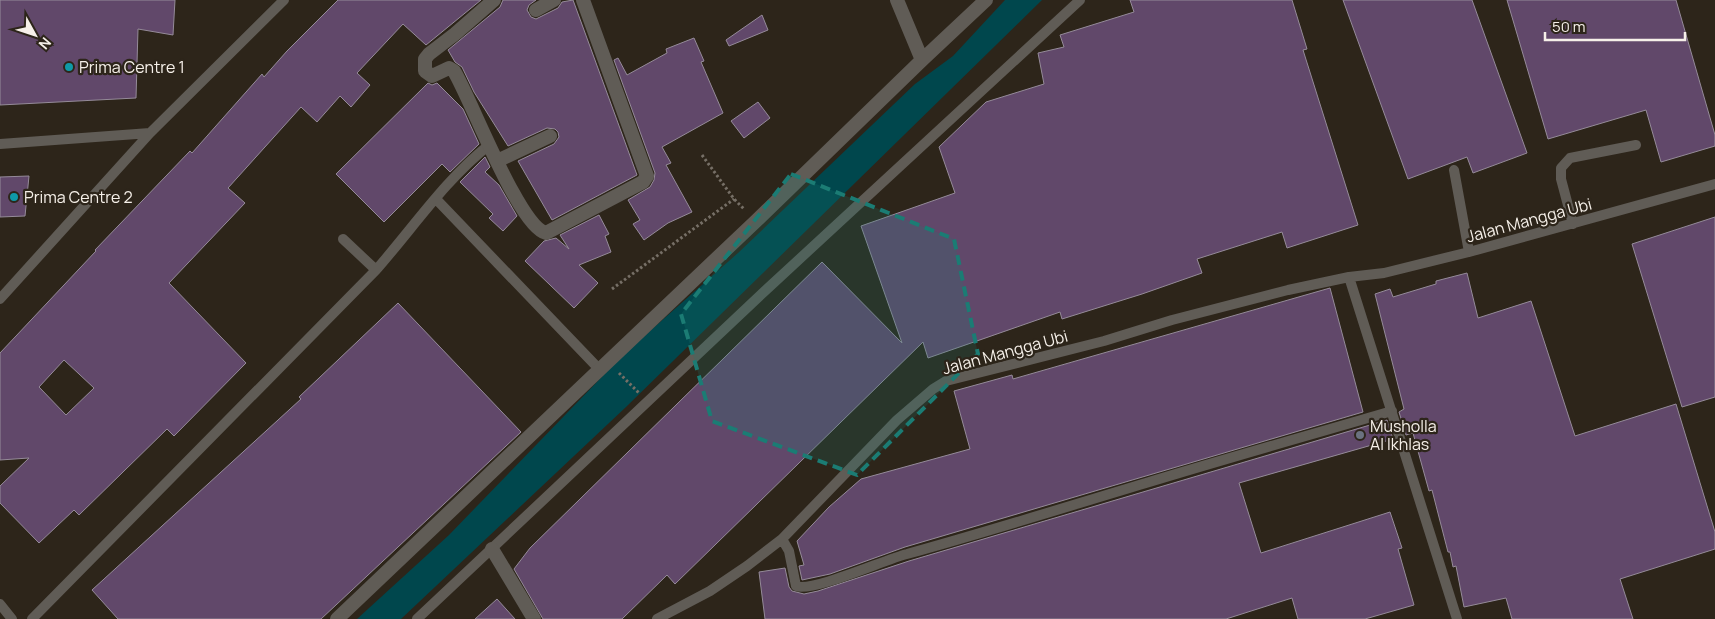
<svg xmlns="http://www.w3.org/2000/svg" width="1715" height="619" viewBox="0 0 1715 619" font-family="Manrope,sans-serif">
<rect width="100%" height="100%" fill="#2d251a"/>
<path fill="#00474d" d="M 1005,0 L 1042,0 L 626,407 L 401,619 L 357,619 L 449,535 L 624,354 L 738,253 L 915,84 L 953,56 Z"/>
<path fill="#61486a" stroke="#958b99" fill-rule="evenodd" d="M 0,0 L 175,0 L 173,35 L 138,29 L 136,98 L 0,105 Z
M 338,0 L 481,0 L 426,45 L 403,24 L 357,73 L 370,85 L 351,107 L 340,96 L 317,122 L 301,107 L 228,188 L 245,203 L 169,283 L 246,363 L 174,436 L 167,429 L 79,515 L 74,510 L 39,543 L 0,503 L 0,486 L 29,458 L 0,460 L 0,353 L 96,251 L 95,250 L 190,151 L 192,153 L 262,74 L 264,77 L 287,51 ZM 64,360 L 94,388 L 66,415 L 39,387 Z
M 503,0 L 536,0 L 529,5 L 527,10 L 531,17 L 536,19 L 558,8 L 562,2 L 573,0 L 637,175 L 552,220 L 518,161 L 554,144 L 559,137 L 558,132 L 555,129 L 547,128 L 508,146 L 474,92 L 462,67 L 455,62 L 448,50 L 500,7 Z
M 1130,0 L 1292,0 L 1307,49 L 1303,50 L 1358,225 L 1287,248 L 1282,232 L 1197,259 L 1202,273 L 1142,294 L 1062,319 L 1060,312 L 928,358 L 923,342 L 675,584 L 667,575 L 622,619 L 543,619 L 514,569 L 530,548 L 822,262 L 902,343 L 861,226 L 955,193 L 939,147 L 986,102 L 1044,84 L 1038,53 L 1064,47 L 1060,35 L 1134,12 Z
M 1343,0 L 1472,0 L 1527,153 L 1473,173 L 1467,157 L 1408,179 Z
M 1507,0 L 1676,0 L 1715,135 L 1715,146 L 1661,162 L 1646,110 L 1548,139 Z
M 762,15 L 768,30 L 729,46 L 726,40 Z
M 694,38 L 704,61 L 701,62 L 723,113 L 662,147 L 671,163 L 666,165 L 692,212 L 668,223 L 644,240 L 633,224 L 640,220 L 628,200 L 650,187 L 654,180 L 655,173 L 614,60 L 618,58 L 627,75 L 667,53 L 666,49 Z
M 428,83 L 432,85 L 437,83 L 463,109 L 479,144 L 450,172 L 442,164 L 384,222 L 336,174 Z
M 758,102 L 770,118 L 744,138 L 731,121 Z
M 485,157 L 490,167 L 485,172 L 499,185 L 517,216 L 503,231 L 489,218 L 493,214 L 460,182 Z
M 29,176 L 25,216 L 0,217 L 0,177 Z
M 599,215 L 609,234 L 605,236 L 611,252 L 579,265 L 598,283 L 574,308 L 525,261 L 544,241 L 556,238 L 569,249 L 560,235 Z
M 1715,217 L 1715,397 L 1682,407 L 1632,244 Z
M 1467,273 L 1478,318 L 1531,301 L 1575,436 L 1676,404 L 1715,532 L 1715,549 L 1620,579 L 1633,619 L 1512,619 L 1506,598 L 1464,607 L 1456,566 L 1453,567 L 1450,552 L 1448,552 L 1432,490 L 1429,491 L 1413,433 L 1406,435 L 1399,412 L 1404,409 L 1375,294 L 1390,289 L 1393,297 L 1436,284 L 1436,281 Z
M 1330,288 L 1363,412 L 905,547 L 830,574 L 802,580 L 799,566 L 804,565 L 797,541 L 829,507 L 861,479 L 970,449 L 954,391 L 1012,375 L 1013,379 Z
M 398,303 L 521,432 L 321,619 L 118,619 L 92,590 L 301,399 L 299,397 Z
M 1387,420 L 1393,439 L 1239,483 L 1261,553 L 1390,512 L 1402,548 L 1398,549 L 1414,605 L 1365,619 L 1298,619 L 1292,598 L 1226,619 L 765,619 L 759,572 L 785,568 L 789,587 L 792,591 L 804,594 L 818,591 L 909,561 Z
M 497,599 L 515,619 L 475,619 Z"/>
<g fill="none" stroke-linecap="round" stroke-linejoin="round">
<path stroke="#766f66" stroke-width="3" stroke-dasharray="2.5 2.5" stroke-linecap="butt" d="M 702,155 L 734,199 L 745,210
M 612,289 L 734,199
M 619,373 L 639,393"/>
<path stroke="#605c56" stroke-width="10" d="M 0,144 L 150,133
M 1454,170 L 1469,252
M 436,199 L 600,370
M 1573,224 L 1561,179 L 1561,168 L 1570,158 L 1636,145
M 343,239 L 376,270
M 0,299 L 150,133 L 284,0
M 782,539 L 789,551 L 796,586 C 811,593 886,559 907,554 C 987,532 1066,507 1146,483 C 1228,458 1310,435 1392,411
M 0,604 L 12,619
M 32,619 L 376,270 C 413,228 445,180 489,145
M 417,619 L 767,289 L 1080,0
M 657,619 L 710,591 L 747,566 L 782,539 L 897,420 L 933,389 L 946,381 L 1104,341 L 1172,320 L 1288,290 L 1349,277
M 1457,619 L 1349,277 L 1384,273 L 1469,252 L 1715,184"/>
<path stroke="#605c56" stroke-width="14" d="M 494,0 L 455,34 L 429,54 L 425,59 L 425,71 L 432,76 L 449,68 L 454,71 C 471,99 519,227 546,233 L 643,182 L 647,176 L 583,0
M 897,0 L 922,60
M 536,10 L 554,0
M 497,161 L 550,136
M 492,549 L 534,619
M 337,619 L 756,221 L 922,60 L 986,0"/>
</g>
<path fill="#1b7c74" fill-opacity="0.2" stroke="#1b7c74" stroke-width="4" stroke-dasharray="10 6" stroke-linejoin="round" d="M 791,174 L 954,239 L 978,354 L 857,475 L 712,421 L 681,314 Z"/>
<g fill="#0f9aa8" stroke="#2d251a" stroke-width="2">
<circle cx="69" cy="67" r="5"/>
<circle cx="14" cy="197" r="5"/>
</g>
<circle fill="#6b7280" stroke="#2d251a" stroke-width="2" cx="1360" cy="435" r="5"/>
<g text-anchor="middle" dominant-baseline="central" stroke-width="4.5" stroke-linejoin="round" paint-order="stroke">
<g font-size="16" fill="#f6f0e9" stroke="#2d251a" text-anchor="start">
<text x="79" y="67">Prima Centre 1</text>
<text x="24" y="197">Prima Centre 2</text>
<text x="1370" y="426">Musholla<tspan x="1370" dy="18">Al Ikhlas</tspan></text>
</g>
<g font-size="16" fill="#f6f0e9" stroke="#2d251a">
<text transform="translate(1529 220) rotate(-15)">Jalan Mangga Ubi</text>
<text transform="translate(1005 352) rotate(-15)">Jalan Mangga Ubi</text>
</g>
</g>
<g transform="translate(35 35) rotate(130)" stroke="#2d251a" stroke-width="4" paint-order="stroke">
<path d="M0-4L9 19L0 12L-9 19Z" fill="#f6f0e9"/>
<text y="-8" font-size="14" font-weight="bold" text-anchor="middle" fill="#f6f0e9">N</text>
</g>
<path d="M1545 32v8h140v-8" fill="none" stroke="#f6f0e9" stroke-width="2.5"/>
<text x="1552" y="32" font-size="15" fill="#f6f0e9" stroke="#2d251a" stroke-width="4" paint-order="stroke">50 m</text>
</svg>
